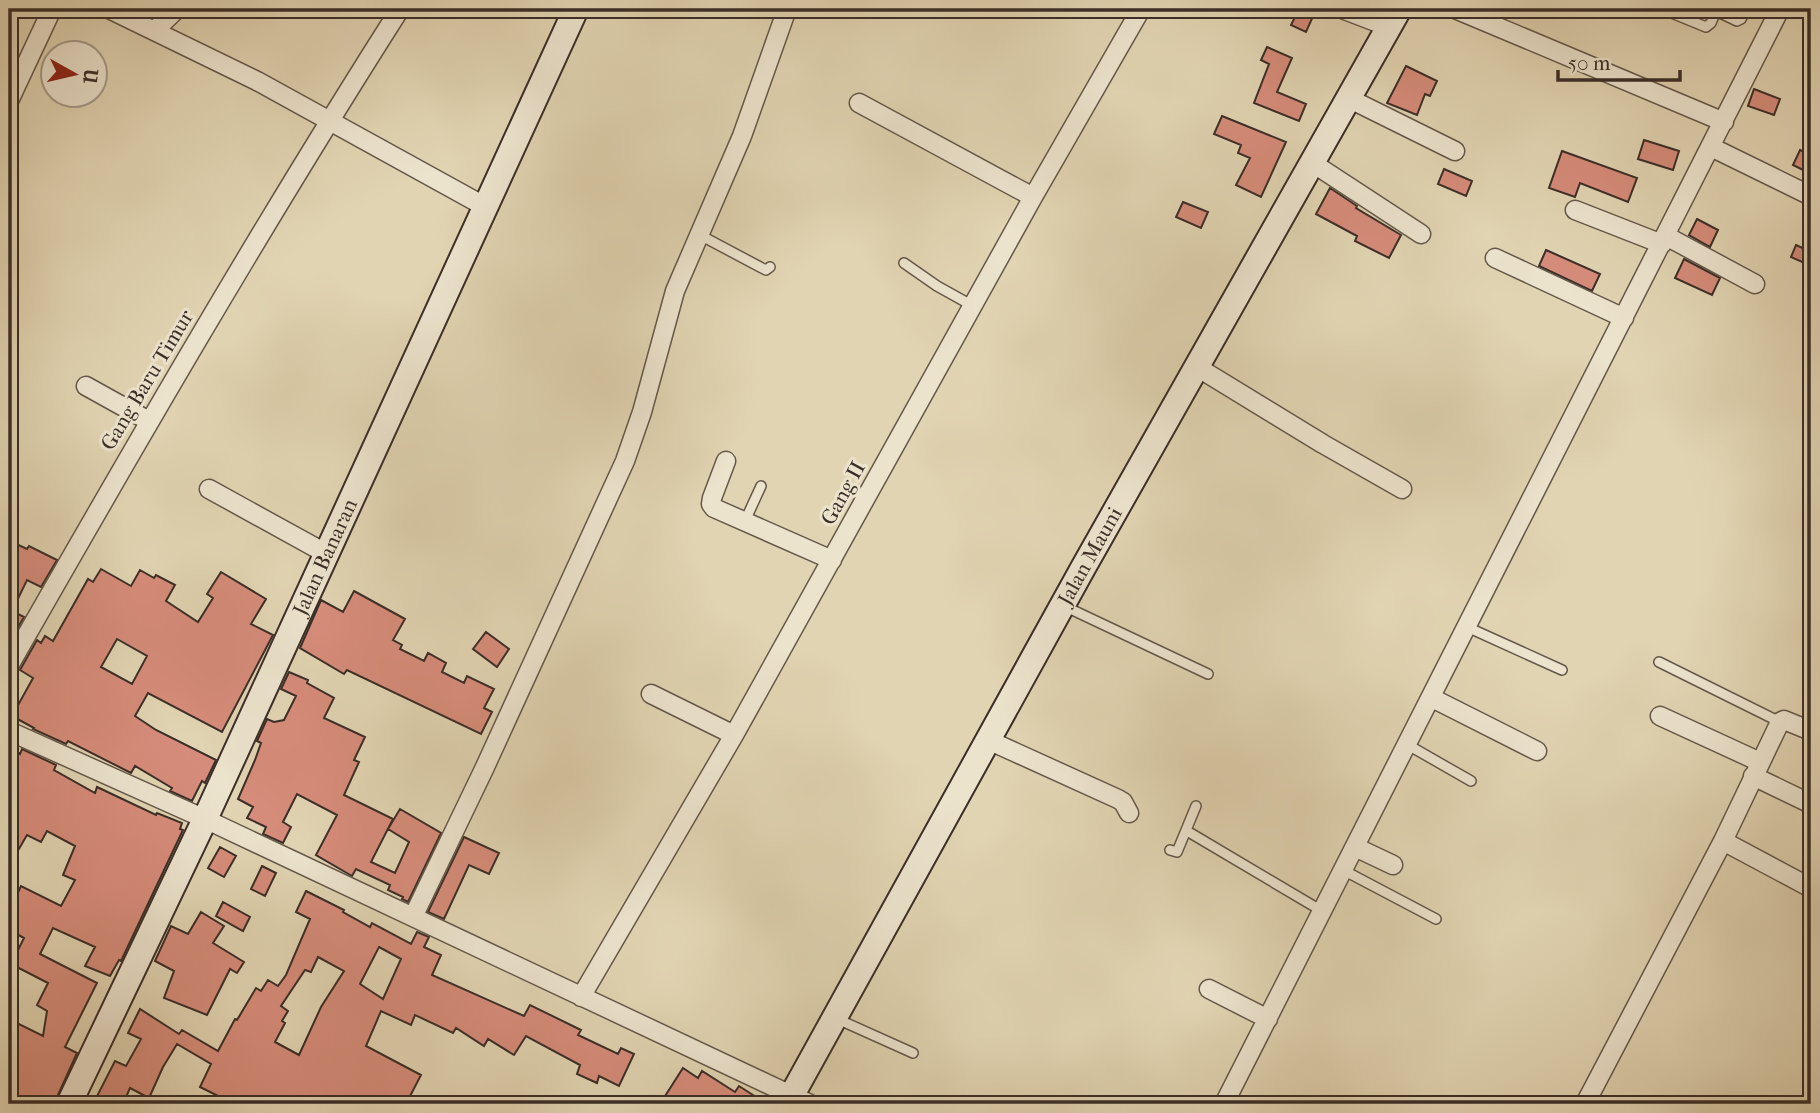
<svg xmlns="http://www.w3.org/2000/svg" width="1820" height="1113" viewBox="0 0 1820 1113" font-family="'IM FELL French Canon',serif">
<rect width="100%" height="100%" fill="#e1d4b2"/>
<filter id="stains"><feTurbulence type="fractalNoise" baseFrequency=".00286" numOctaves="4"/><feColorMatrix values="0 0 0 0 .2 0 0 0 0 .09 0 0 0 0 .02 0 0 0 .5 -.17"/></filter>
<radialGradient id="worn" r=".72"><stop offset=".6" stop-color="#630" stop-opacity="0"/><stop offset="1" stop-color="#630" stop-opacity=".3"/></radialGradient>
<path fill="#d68c7a" stroke="#3b2e28" stroke-width="2" fill-rule="evenodd" d="M 1299,9 L 1314,14 L 1306,32 L 1291,25 Z
M 1267,47 L 1292,58 L 1277,92 L 1306,104 L 1299,121 L 1254,103 L 1269,64 L 1261,60 Z
M 1406,66 L 1437,81 L 1430,96 L 1425,94 L 1417,115 L 1387,103 Z
M 1754,89 L 1780,99 L 1774,115 L 1748,106 Z
M 1222,116 L 1286,142 L 1261,197 L 1236,185 L 1250,158 L 1238,153 L 1241,145 L 1214,134 Z
M 1644,140 L 1679,151 L 1673,170 L 1638,159 Z
M 1800,150 L 1811,155 L 1811,174 L 1793,165 Z
M 1562,151 L 1637,178 L 1628,202 L 1580,183 L 1575,197 L 1549,188 Z
M 1444,169 L 1472,181 L 1466,196 L 1438,184 Z
M 1330,188 L 1357,206 L 1356,208 L 1401,235 L 1389,258 L 1355,241 L 1357,236 L 1316,214 Z
M 1183,202 L 1208,212 L 1201,228 L 1176,217 Z
M 1697,219 L 1718,230 L 1710,247 L 1689,235 Z
M 1796,245 L 1811,252 L 1811,266 L 1791,257 Z
M 1546,250 L 1600,274 L 1592,291 L 1539,266 Z
M 1684,259 L 1720,278 L 1712,295 L 1675,278 Z
M 14,543 L 27,549 L 29,546 L 57,560 L 41,587 L 27,580 L 12,611 L 24,617 L 16,631 L 9,627 L 9,552 Z
M 101,569 L 131,586 L 140,570 L 154,578 L 156,575 L 175,585 L 166,601 L 198,622 L 213,598 L 207,594 L 221,572 L 266,599 L 251,624 L 273,635 L 222,732 L 148,693 L 135,716 L 156,730 L 216,760 L 205,783 L 202,781 L 192,801 L 170,791 L 172,788 L 135,766 L 131,773 L 68,741 L 66,744 L 33,729 L 34,728 L 12,716 L 33,678 L 20,670 L 37,640 L 41,643 L 45,636 L 53,641 L 88,579 L 93,582 ZM 117,639 L 147,656 L 132,684 L 101,667 Z
M 354,591 L 405,619 L 393,640 L 402,645 L 400,649 L 424,661 L 428,653 L 446,663 L 442,672 L 464,683 L 467,676 L 494,689 L 484,708 L 492,712 L 481,734 L 347,670 L 344,674 L 300,648 L 321,600 L 343,612 Z
M 486,632 L 509,649 L 497,667 L 473,649 Z
M 289,672 L 308,680 L 307,683 L 334,698 L 324,718 L 365,737 L 354,760 L 359,762 L 344,795 L 393,819 L 371,862 L 395,873 L 409,842 L 388,829 L 400,809 L 441,833 L 408,902 L 402,899 L 403,897 L 388,890 L 390,885 L 356,869 L 352,876 L 316,855 L 337,815 L 297,794 L 283,822 L 291,827 L 283,843 L 263,834 L 266,827 L 247,818 L 253,807 L 238,799 L 255,760 L 261,743 L 257,741 L 267,719 L 274,722 L 284,720 L 296,696 L 281,689 Z
M 9,748 L 20,754 L 22,749 L 56,765 L 54,770 L 95,793 L 97,787 L 156,815 L 157,813 L 182,823 L 180,829 L 183,830 L 121,961 L 119,960 L 110,976 L 85,966 L 95,947 L 53,928 L 40,954 L 97,983 L 65,1047 L 77,1053 L 54,1104 L 9,1104 L 9,1019 L 43,1036 L 47,1011 L 37,1005 L 48,983 L 11,964 L 24,938 L 9,930 L 9,911 L 21,886 L 61,906 L 75,880 L 63,875 L 75,846 L 47,831 L 41,842 L 27,835 L 9,866 Z
M 464,837 L 499,853 L 489,874 L 469,865 L 444,919 L 428,912 Z
M 220,847 L 236,856 L 224,877 L 208,868 Z
M 262,866 L 276,873 L 265,896 L 251,889 Z
M 306,891 L 344,910 L 343,912 L 370,927 L 372,923 L 411,944 L 417,932 L 429,937 L 424,947 L 441,955 L 432,975 L 524,1016 L 530,1005 L 581,1030 L 578,1035 L 618,1054 L 621,1048 L 634,1054 L 619,1086 L 599,1076 L 597,1083 L 577,1074 L 580,1065 L 526,1036 L 514,1055 L 488,1039 L 484,1046 L 456,1028 L 453,1033 L 415,1015 L 411,1025 L 381,1011 L 366,1046 L 421,1075 L 406,1104 L 317,1104 L 305,1098 L 302,1104 L 234,1104 L 200,1087 L 211,1064 L 177,1044 L 163,1067 L 149,1098 L 130,1088 L 123,1104 L 93,1104 L 115,1061 L 126,1066 L 141,1039 L 128,1033 L 140,1009 L 179,1034 L 182,1030 L 218,1051 L 235,1019 L 237,1020 L 256,988 L 261,991 L 268,980 L 278,986 L 286,975 L 310,919 L 296,912 ZM 379,947 L 401,959 L 383,999 L 360,984 ZM 318,957 L 344,971 L 321,1007 L 299,1055 L 275,1042 L 285,1023 L 282,1021 L 288,1011 L 281,1006 L 305,970 L 311,972 Z
M 223,902 L 250,917 L 243,931 L 216,916 Z
M 201,912 L 224,926 L 213,943 L 244,962 L 237,973 L 230,969 L 207,1015 L 164,998 L 174,971 L 155,961 L 171,926 L 188,934 Z
M 683,1068 L 698,1078 L 702,1071 L 735,1092 L 739,1086 L 767,1104 L 660,1104 Z"/>
<g fill="none" stroke-linecap="round" stroke-linejoin="round">
<defs>
<path id="lane" d="M 1662,9 L 1706,27 L 1711,23 L 1717,9
M 1716,11 L 1737,21 L 1741,19 L 1746,9
M 698,234 L 762,268 L 766,270 L 770,267
M 904,263 L 937,286 L 973,306
M 745,521 L 761,486
M 1064,606 L 1208,674
M 1467,627 L 1562,670
M 1659,662 L 1780,722
M 1408,745 L 1471,781
M 1187,831 L 1322,911
M 1170,850 L 1177,852 L 1196,806
M 1343,870 L 1436,919
M 835,1018 L 913,1053"/>
<path id="street" d="M 109,9 L 257,81 L 484,206
M 1342,9 L 1389,27
M 1455,9 L 1724,122
M 155,30 L 177,9
M 1348,98 L 1455,151
M 9,101 L 52,9
M 859,103 L 1033,197
M 1711,147 L 1811,196
M 1311,162 L 1421,234
M 1575,210 L 1662,244
M 1666,236 L 1755,284
M 1495,258 L 1624,318
M 1197,367 L 1323,444 L 1402,489
M 86,386 L 149,421
M 726,461 L 712,498 L 711,504 L 714,508 L 832,560
M 209,489 L 327,554
M 9,666 C 135,445 263,224 400,9
M 651,694 L 734,735
M 1432,698 L 1537,751
M 1660,716 L 1760,762
M 9,731 L 205,819 L 810,1104
M 988,740 L 1118,799 L 1123,802 L 1129,813
M 1753,776 L 1811,804
M 1723,841 L 1811,888
M 1355,847 L 1393,865
M 413,917 L 485,767 L 625,461 L 642,412 L 675,291 L 742,136 L 787,9
M 1209,989 L 1268,1019
M 581,997 L 734,735 L 1033,197 L 1141,9
M 1224,1104 L 1780,9
M 1585,1104 L 1723,841 L 1780,722 L 1784,720 L 1811,731"/>
<g id="secondary">
<path id="s1" d="M 69,1104 L 205,819 L 576,9"/>
<path id="s2" d="M 787,1104 L 1083,568 L 1399,9"/>
</g>
</defs>
<use href="#lane" stroke="#64584a" stroke-width="12"/>
<use href="#street" stroke="#64584a" stroke-width="21"/>
<use href="#secondary" stroke="#3b2e28" stroke-width="28"/>
<use href="#lane" stroke="#ece3cd" stroke-width="9"/>
<use href="#street" stroke="#ece3cd" stroke-width="18"/>
<use href="#secondary" stroke="#ece3cd" stroke-width="24"/>
</g>
<g text-anchor="middle" dominant-baseline="central" stroke-width="6" stroke-linejoin="round" paint-order="stroke">
<g font-size="21" fill="#3b2e28" stroke="#ece3cd">
<text transform="translate(147 380) rotate(-59)">Gang Baru Timur</text>
<text transform="translate(843 493) rotate(-61)">Gang II</text>
<text stroke="none"><textPath href="#s2" startOffset="626">Jalan Mauni</textPath></text>
<text stroke="none"><textPath href="#s1" startOffset="604">Jalan Banaran</textPath></text>
</g>
</g>
<rect width="1820" height="1113" fill="none" stroke="#e1d4b2" stroke-width="35"/>
<rect x="10" y="10" width="1799" height="1092" fill="none" stroke="#3b2e28" stroke-width="3.5"/>
<rect x="18" y="18" width="1785" height="1078" fill="none" stroke="#3b2e28" stroke-width="2"/>
<g transform="translate(74 74) rotate(98)"><circle r="33" fill="#ece3cd" stroke="#a59b8b" stroke-width="2"/>
<path d="M0-5L12 26L0 18L-12 26Z" fill="#8f2418"/>
<text y="-10" font-size="19" font-weight="bold" text-anchor="middle" fill="#3b2e28">U</text>
</g>
<path d="M1558 70v10h122v-10" fill="none" stroke="#3b2e28" stroke-width="3.5"/>
<text x="1568" y="70" font-size="21" fill="#3b2e28" stroke="#ece3cd" stroke-width="5" paint-order="stroke">50 m</text>
<rect width="100%" height="100%" filter="url(#stains)"/>
<rect width="100%" height="100%" fill="url(#worn)"/>
</svg>
